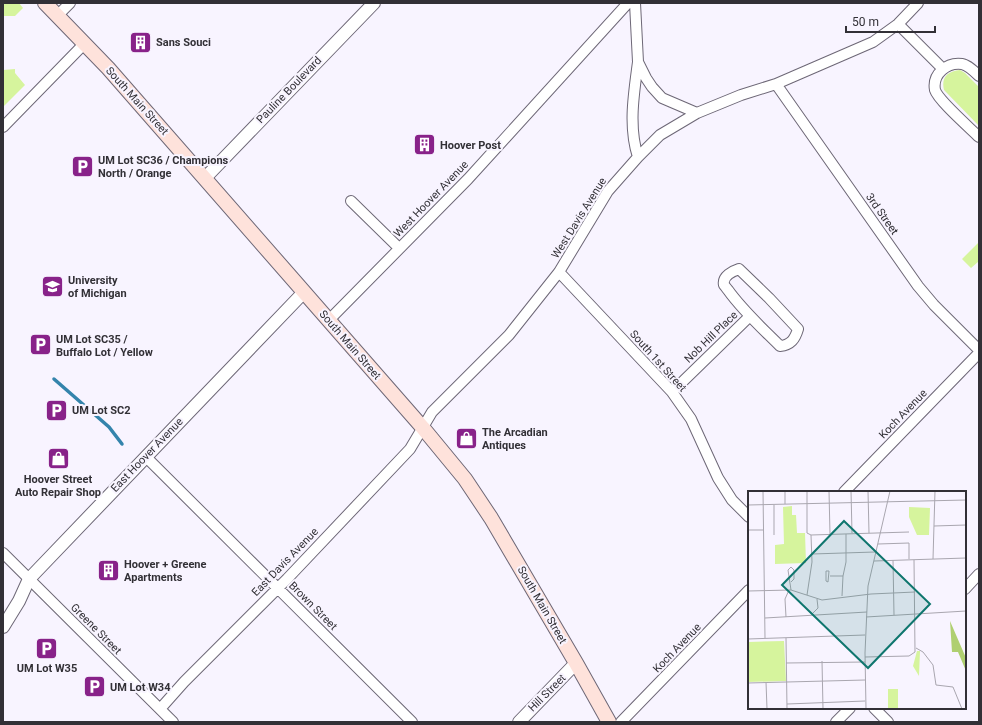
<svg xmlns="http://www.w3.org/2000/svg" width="982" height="725" viewBox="0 0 982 725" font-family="Roboto,sans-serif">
<rect width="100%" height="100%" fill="#f8f4ff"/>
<path fill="#d6f49d" d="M 3,3 L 19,3 L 23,8 L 15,16 L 3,16 Z
M 15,69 L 15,73 L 25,85 L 3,107 L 3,70 Z
M 960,70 L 965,73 L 979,87 L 979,126 L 944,90 C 941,78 947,71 960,70 Z
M 979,242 L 979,263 L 978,262 L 971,268 L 962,259 Z"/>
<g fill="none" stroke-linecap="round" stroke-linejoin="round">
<path stroke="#3484ac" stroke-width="3.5" d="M 54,379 L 109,427 L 122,444"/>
<defs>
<path id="minor" d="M 635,3 L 638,62 L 646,78 L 652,87 L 662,98 L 697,113
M 57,16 L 70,3
M 898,24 L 942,68
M 638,62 C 634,93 628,126 638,157
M 979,76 C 974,71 968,65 962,64 C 947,62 932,74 935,90 C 938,100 970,128 979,137
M 776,84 L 918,286 L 934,305 L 979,350
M 3,127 L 85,43
M 351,201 L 399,248
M 739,269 L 769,298 L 798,329 C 795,339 791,345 780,346 C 762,328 743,311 728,290 C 727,289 725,286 724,285 C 722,276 733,271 739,269 Z
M 559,272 L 672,392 L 691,419 L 718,478 L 732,500 L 749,517
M 328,321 L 468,179 L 628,3
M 672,392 L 749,317
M 146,457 L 412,722
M 844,492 L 979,353
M 3,553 L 173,722
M 965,589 L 979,574
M 874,708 L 888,722
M 160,709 L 184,682 L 287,579 L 410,449 L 432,412 L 509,335 L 559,272 L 608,191 L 638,157 L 660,135 L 697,113 L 741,95 L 776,84 L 873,42 L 898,24 L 918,3
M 621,722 L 749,590
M 836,722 L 850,708"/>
<path id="tertiary" d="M 205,178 L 374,3
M 3,627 L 19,601 L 29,579 L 304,292
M 519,722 L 576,663"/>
<path id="secondary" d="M 45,3 L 108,68 L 423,428 L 465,479 L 491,518 L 576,663 L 609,722"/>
</defs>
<use href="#minor" stroke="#6d6776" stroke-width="12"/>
<use href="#tertiary" stroke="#6d6776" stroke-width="14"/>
<use href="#secondary" stroke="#6d6776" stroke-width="16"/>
<use href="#minor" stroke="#fff" stroke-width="10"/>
<use href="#tertiary" stroke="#fff" stroke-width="12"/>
<use href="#secondary" stroke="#fee2db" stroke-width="14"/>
</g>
<defs>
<symbol id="building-square" viewBox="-11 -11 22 22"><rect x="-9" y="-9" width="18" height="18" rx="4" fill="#882289" stroke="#f8f4ff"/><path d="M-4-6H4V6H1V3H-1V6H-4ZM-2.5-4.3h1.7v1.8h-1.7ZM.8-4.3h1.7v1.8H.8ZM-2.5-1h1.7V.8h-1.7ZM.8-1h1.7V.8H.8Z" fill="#fff"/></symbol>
<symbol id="parking-square" viewBox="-11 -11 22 22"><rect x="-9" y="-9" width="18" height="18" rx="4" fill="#882289" stroke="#f8f4ff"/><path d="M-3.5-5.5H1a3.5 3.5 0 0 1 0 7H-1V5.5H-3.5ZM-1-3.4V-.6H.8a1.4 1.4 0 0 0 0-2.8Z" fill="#fff"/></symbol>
<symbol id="university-square" viewBox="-11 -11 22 22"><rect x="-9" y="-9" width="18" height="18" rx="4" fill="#882289" stroke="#f8f4ff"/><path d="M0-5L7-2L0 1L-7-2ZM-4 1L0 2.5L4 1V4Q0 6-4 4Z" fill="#fff"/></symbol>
<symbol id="shop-square" viewBox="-11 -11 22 22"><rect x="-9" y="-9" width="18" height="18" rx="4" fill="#882289" stroke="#f8f4ff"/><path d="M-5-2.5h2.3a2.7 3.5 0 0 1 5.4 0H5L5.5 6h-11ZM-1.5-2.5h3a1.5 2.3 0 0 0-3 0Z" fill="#fff"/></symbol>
</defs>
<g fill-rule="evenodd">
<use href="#building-square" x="128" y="30" width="25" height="25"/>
<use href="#building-square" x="412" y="132" width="25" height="25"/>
<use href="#parking-square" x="70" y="154" width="25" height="25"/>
<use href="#university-square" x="40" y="274" width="25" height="25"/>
<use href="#parking-square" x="28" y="332" width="25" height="25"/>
<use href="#parking-square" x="44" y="398" width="25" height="25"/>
<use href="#shop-square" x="454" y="426" width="25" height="25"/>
<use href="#shop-square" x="46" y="446" width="25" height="25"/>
<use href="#building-square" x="96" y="558" width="25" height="25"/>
<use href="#parking-square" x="34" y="636" width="25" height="25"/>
<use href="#parking-square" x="82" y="674" width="25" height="25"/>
</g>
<g text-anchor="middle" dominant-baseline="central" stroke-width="4" stroke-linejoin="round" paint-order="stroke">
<g font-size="11" font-weight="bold" fill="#323036" stroke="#f8f4ff" text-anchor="start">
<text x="156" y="42">Sans Souci</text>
<text x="440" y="145">Hoover Post</text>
<text x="98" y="160">UM Lot SC36 / Champions<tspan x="98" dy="13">North / Orange</tspan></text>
<text x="68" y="280">University<tspan x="68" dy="13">of Michigan</tspan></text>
<text x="56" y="339">UM Lot SC35 /<tspan x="56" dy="13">Buffalo Lot / Yellow</tspan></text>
<text x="72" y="410">UM Lot SC2</text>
<text x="482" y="432">The Arcadian<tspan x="482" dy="13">Antiques</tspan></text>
<text x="58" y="479" text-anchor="middle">Hoover Street<tspan x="58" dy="13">Auto Repair Shop</tspan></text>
<text x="124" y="564">Hoover + Greene<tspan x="124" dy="13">Apartments</tspan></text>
<text x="47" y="668" text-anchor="middle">UM Lot W35</text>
<text x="110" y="687">UM Lot W34</text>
</g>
<g font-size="11" fill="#323036" stroke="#f8f4ff">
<text transform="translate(289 90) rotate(-46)">Pauline Boulevard</text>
<text transform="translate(137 101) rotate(48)">South Main Street</text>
<text transform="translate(431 199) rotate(-46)">West Hoover Avenue</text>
<text transform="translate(882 214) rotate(55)">3rd Street</text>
<text transform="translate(579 218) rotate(-58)">West Davis Avenue</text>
<text transform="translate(711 337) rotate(-44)">Nob Hill Place</text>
<text transform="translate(350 345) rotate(49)">South Main Street</text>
<text transform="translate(658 361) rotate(48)">South 1st Street</text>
<text transform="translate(903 414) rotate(-46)">Koch Avenue</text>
<text transform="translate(147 455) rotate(-46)">East Hoover Avenue</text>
<text transform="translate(285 562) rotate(-46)">East Davis Avenue</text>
<text transform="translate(542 605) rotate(60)">South Main Street</text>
<text transform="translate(313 606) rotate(45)">Brown Street</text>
<text transform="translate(96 629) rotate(45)">Greene Street</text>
<text transform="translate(677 648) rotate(-46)">Koch Avenue</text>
<text transform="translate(547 693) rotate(-45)">Hill Street</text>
</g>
</g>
<g transform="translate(748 491)">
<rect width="218" height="218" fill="#f8f4ff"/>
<path d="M 44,15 L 44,24 L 48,24 L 49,42 L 57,42 L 58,72 L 27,73 L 27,54 L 36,53 L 35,16 ZM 161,16 L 182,17 L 181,44 L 169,44 L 161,26 ZM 36,150 L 38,190 L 0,191 L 0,151 ZM 169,160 L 172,160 L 171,185 L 165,175 ZM 140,198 L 150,198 L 150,218 L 140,218 Z" fill="#d6f49d"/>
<path d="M 202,130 L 218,167 L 218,180 L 210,161 L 204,161 Z" fill="#afcf70"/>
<path fill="none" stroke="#a9a6af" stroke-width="1" d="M 15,0 L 17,147M 37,0 L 37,13M 59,0 L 59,42 L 63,44M 81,0 L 82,43M 103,0 L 104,42M 120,0 L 121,42M 0,14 L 218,9M 26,14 L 26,44M 186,35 L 218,34M 0,39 L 16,39M 63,44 L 161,41M 130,53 L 161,52 L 161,68M 64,63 L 127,61M 185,68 L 187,0M 145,69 L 146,124M 126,70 L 218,67M 78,80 L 81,80 L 80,91 L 78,90 ZM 82,85 L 95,85M 43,91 L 46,88 L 46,79 L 43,76 L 40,79 L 43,99M 0,100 L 43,99 L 74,109 L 123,103 L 167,101M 59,104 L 64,71 L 63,44M 94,105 L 95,85 L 98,71 L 98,43M 64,123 L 70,117 L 69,108M 38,126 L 37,108 L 41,99M 118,126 L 218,120M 17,127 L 119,121M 38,147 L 39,218M 0,148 L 117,144M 168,157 L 175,161 L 185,174 L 188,194 L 205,196 L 214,218M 117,166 L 161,165 L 167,161 L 166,69M 74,170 L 75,218M 38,172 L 117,171M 18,191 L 19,218M 0,192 L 117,189M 39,213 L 117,210M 118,218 L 117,162 L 120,95 L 142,0"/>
<path fill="#0f766e" fill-opacity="0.15" stroke="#0f766e" stroke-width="2" d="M 96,30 L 182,113 L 120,177 L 34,94 Z"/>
<rect width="218" height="218" fill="none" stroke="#323036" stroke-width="2"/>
</g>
<rect width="982" height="725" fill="none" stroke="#323036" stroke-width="8"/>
<path d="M846 26v6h89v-6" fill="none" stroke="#323036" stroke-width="2"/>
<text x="852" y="26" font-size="12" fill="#323036" stroke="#f8f4ff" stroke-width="3" paint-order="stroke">50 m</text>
</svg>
